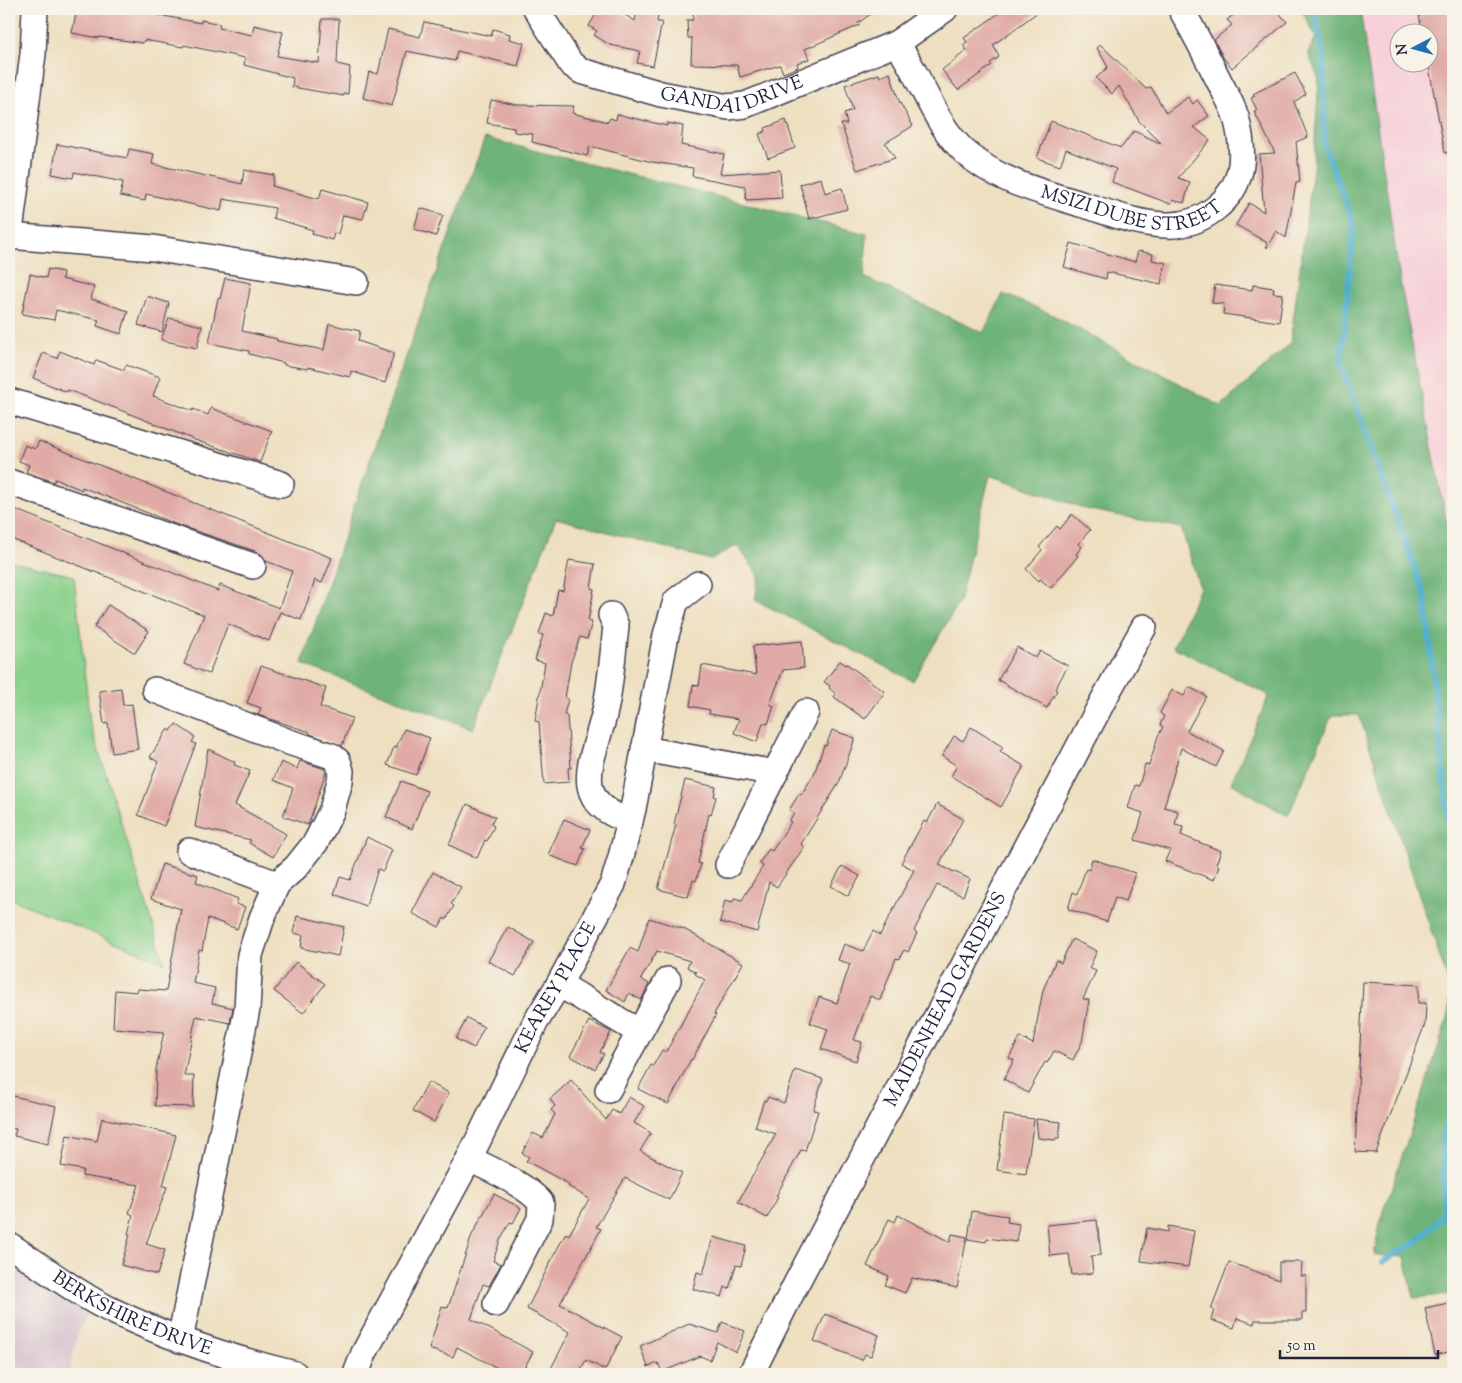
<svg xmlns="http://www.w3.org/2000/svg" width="1462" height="1383" viewBox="0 0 1462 1383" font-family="'Sorts Mill Goudy',serif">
<rect width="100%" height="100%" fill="#f7f3e8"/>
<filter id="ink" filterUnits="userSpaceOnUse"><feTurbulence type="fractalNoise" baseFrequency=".02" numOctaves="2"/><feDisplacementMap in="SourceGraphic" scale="10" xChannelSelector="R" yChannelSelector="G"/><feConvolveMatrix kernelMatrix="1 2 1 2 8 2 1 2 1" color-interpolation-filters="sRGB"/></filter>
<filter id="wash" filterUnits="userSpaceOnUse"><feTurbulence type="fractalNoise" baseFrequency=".0096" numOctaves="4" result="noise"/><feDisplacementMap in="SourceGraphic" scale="20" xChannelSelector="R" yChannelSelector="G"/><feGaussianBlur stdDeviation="1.12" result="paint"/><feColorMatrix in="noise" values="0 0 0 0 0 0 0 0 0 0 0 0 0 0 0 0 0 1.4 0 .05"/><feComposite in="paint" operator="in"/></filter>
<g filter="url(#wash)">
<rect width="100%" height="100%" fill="#eedfc0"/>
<path fill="#f6cfd8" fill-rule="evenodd" d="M 1360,9 L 1453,9 L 1453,555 L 1400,281 ZM 1400,32 L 1430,32 L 1430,62 L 1400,62 Z"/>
<path fill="#d1bdca" d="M 9,1245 L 93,1301 L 78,1333 L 69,1374 L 9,1374 Z"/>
<path fill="#89d18c" stroke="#567a64" d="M 9,561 L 74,576 L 90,723 L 165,963 L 9,898 Z"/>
<path fill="#6eb378" stroke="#486a5a" d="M 1301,9 L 1360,9 L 1400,281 L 1453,555 L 1453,1294 L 1414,1298 L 1405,1257 L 1374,1255 L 1380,1223 L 1448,1017 L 1450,987 L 1359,715 L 1332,715 L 1288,816 L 1231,783 L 1269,695 L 1173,647 L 1200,588 L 1181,528 L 1086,509 L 990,475 L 959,602 L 913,681 L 755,600 L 759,576 L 737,545 L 711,560 L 556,518 L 473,729 L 302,664 C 359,487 421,312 485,138 L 867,234 L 864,277 L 983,333 L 1003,294 L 1049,313 L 1221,406 L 1290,344 L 1313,169 L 1319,80 L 1308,53 L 1316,37 Z"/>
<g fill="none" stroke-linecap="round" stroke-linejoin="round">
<path stroke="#4fafce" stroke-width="6" d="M 1314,9 L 1324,59 L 1324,145 L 1354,225 L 1341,364 L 1425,596 L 1453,866
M 1444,1215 L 1453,1230
M 1383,1262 L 1396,1253 L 1413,1245 L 1444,1215 L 1443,1137 L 1453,1094"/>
</g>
<g id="blocks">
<path fill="#e0aba6" d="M 77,9 L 99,9 L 119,13 L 120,9 L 149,9 L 148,13 L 201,23 L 201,20 L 220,24 L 219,28 L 252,35 L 254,25 L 283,32 L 277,56 L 319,63 L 322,19 L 339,19 L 337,64 L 350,67 L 348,94 L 344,93 L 344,96 L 292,87 L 293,78 L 244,65 L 245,58 L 184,45 L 183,47 L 144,40 L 143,43 L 99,37 L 99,38 L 72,33 Z
M 599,9 L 615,9 L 635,21 L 637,9 L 659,9 L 657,22 L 662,22 L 653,66 L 637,63 L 640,51 L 610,45 L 594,35 L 597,31 L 589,26 Z
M 693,9 L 878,9 L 858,23 L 860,25 L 805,49 L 809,59 L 797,63 L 798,67 L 783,73 L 780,65 L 740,77 L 737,65 L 691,64 L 692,38 L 688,38 L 687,20 L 693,20 Z
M 1005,9 L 1042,9 L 993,45 L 999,57 L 990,63 L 992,65 L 958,90 L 942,70 L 967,50 L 963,45 L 967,42 L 964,38 Z
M 1241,9 L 1276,9 L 1287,22 L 1232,68 L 1223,57 L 1214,40 L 1232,25 L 1227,20 Z
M 1418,9 L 1453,9 L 1453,152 L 1445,153 L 1428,62 L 1430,62 L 1430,32 L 1422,32 Z
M 424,22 L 491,36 L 493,29 L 510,34 L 509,39 L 524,43 L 518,66 L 457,51 L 455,61 L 407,51 L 392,106 L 363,98 L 369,72 L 378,74 L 388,29 L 420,37 Z
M 1101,45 L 1146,89 L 1151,87 L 1166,113 L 1188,97 L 1193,104 L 1197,100 L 1209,116 L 1194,127 L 1210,140 L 1178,178 L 1190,182 L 1184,203 L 1173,200 L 1172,203 L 1168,203 L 1112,182 L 1116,169 L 1066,149 L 1060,166 L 1037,158 L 1051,121 L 1121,148 L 1134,131 L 1162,144 L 1139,121 L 1119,86 L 1112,94 L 1096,78 L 1108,67 L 1097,48 Z
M 890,73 L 899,101 L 913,126 L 885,143 L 895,158 L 857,170 L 841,124 L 847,124 L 844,113 L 853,110 L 845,85 L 879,74 L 880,77 Z
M 1295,73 L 1306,94 L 1294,102 L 1308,137 L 1296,142 L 1300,182 L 1296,183 L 1286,238 L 1276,231 L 1267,248 L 1266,242 L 1236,225 L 1249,203 L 1264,212 L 1259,154 L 1275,153 L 1254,111 L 1257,110 L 1251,98 L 1255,96 L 1253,94 Z
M 491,100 L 518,105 L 574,106 L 572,113 L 608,122 L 610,118 L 616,120 L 617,114 L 667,126 L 667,123 L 683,126 L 681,145 L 724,154 L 720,174 L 780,170 L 782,198 L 746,200 L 745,186 L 692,176 L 693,168 L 652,162 L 590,146 L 587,156 L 532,142 L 533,134 L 514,132 L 514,128 L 487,123 Z
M 786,120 L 795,148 L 768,158 L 759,134 L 766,131 L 765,128 Z
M 57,144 L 127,158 L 129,149 L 154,154 L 152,164 L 242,184 L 244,170 L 274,175 L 272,186 L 319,199 L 322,189 L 368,202 L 363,219 L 343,215 L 338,234 L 334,233 L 332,240 L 312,234 L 313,230 L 273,218 L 275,208 L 223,199 L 221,211 L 146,194 L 145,201 L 120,196 L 123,182 L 74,172 L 73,178 L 52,174 Z
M 821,178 L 825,193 L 842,188 L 847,209 L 809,219 L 800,184 Z
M 420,208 L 443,215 L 436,236 L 414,229 Z
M 1071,243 L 1135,262 L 1138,251 L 1153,254 L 1152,260 L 1166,263 L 1161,284 L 1107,272 L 1106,279 L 1064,267 Z
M 48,269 L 63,272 L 62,279 L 94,287 L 91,299 L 128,311 L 121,334 L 97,326 L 99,320 L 56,310 L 54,320 L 22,314 L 30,274 L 46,278 Z
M 225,278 L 251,283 L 242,331 L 277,339 L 277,341 L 324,350 L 329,324 L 360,331 L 358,341 L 394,353 L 385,383 L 351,371 L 350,377 L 308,367 L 308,369 L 284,365 L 284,363 L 249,354 L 249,351 L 209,343 L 218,298 L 220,299 Z
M 1215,285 L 1252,290 L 1253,285 L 1274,288 L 1273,293 L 1283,294 L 1279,322 L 1223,314 L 1224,304 L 1212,303 Z
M 147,296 L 169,303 L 162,332 L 138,325 Z
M 169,318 L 202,326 L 197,348 L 161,340 Z
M 60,351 L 94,365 L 96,360 L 124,370 L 126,365 L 160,377 L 153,396 L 193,411 L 193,409 L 208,415 L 211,408 L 272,431 L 260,462 L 195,440 L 110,406 L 68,390 L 67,392 L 33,378 L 43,353 L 57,358 Z
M 39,441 L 332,558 L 322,583 L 315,580 L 301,620 L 280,612 L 269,641 L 228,624 L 209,674 L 184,664 L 204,615 L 9,538 L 9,507 L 218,591 L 220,585 L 279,608 L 292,571 L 266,561 L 263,556 L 258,552 L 178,525 L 82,487 L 82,490 L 55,479 L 54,482 L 26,472 L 29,465 L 19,461 L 25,445 L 35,449 Z
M 1072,514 L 1090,530 L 1078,544 L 1082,547 L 1076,554 L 1078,556 L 1051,588 L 1040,579 L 1039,581 L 1026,569 L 1042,550 L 1039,547 L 1057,526 L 1060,529 Z
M 569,560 L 595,564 L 591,588 L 594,589 L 588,621 L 592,622 L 587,639 L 580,637 L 571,662 L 565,698 L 568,699 L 564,715 L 567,716 L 571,768 L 568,768 L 569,782 L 544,784 L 539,722 L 535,721 L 545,663 L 535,660 L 543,635 L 539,634 L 546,613 L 553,616 L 558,590 L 563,591 Z
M 108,605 L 149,631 L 135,653 L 94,627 Z
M 802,641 L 804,668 L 783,670 L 770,704 L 774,706 L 768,724 L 763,723 L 757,742 L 734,733 L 739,719 L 709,714 L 710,710 L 690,706 L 693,685 L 699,686 L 702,665 L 756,675 L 753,646 Z
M 1017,647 L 1036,658 L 1040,651 L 1068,666 L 1055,689 L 1057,690 L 1047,708 L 998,680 Z
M 840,661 L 846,665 L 847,664 L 885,692 L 865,719 L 834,697 L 836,694 L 829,688 L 830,686 L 824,682 Z
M 261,666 L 326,688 L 320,707 L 352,718 L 342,746 L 310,734 L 310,732 L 258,715 L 261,708 L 247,703 Z
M 1189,687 L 1206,696 L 1187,731 L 1224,751 L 1216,767 L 1181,748 L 1164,807 L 1178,811 L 1175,825 L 1183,827 L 1181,835 L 1221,851 L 1216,864 L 1219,866 L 1214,880 L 1165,861 L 1170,850 L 1135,840 L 1143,813 L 1128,808 L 1135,785 L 1139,786 L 1145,764 L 1149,766 L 1158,736 L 1163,727 L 1160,725 L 1164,716 L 1160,713 L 1172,690 L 1184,696 Z
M 121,688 L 123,705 L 132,704 L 138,749 L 112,753 L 108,723 L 104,724 L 99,691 Z
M 176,724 L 195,737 L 192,742 L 196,744 L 164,826 L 138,815 L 158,762 L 150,757 L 168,729 L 171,731 Z
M 971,727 L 1003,747 L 1000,752 L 1024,766 L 1001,807 L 951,776 L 957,766 L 942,756 L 954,736 L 963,741 Z
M 404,729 L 430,738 L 416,775 L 387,765 L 394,747 L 396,748 Z
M 832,730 L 855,738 L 839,783 L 801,844 L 804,847 L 777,887 L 769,882 L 757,932 L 720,922 L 725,900 L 733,902 L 734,898 L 742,900 L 763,866 L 759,863 L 769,849 L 772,851 L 791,822 L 789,821 L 794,813 L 789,810 L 799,794 L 801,795 L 814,774 L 824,745 L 826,746 Z
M 208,749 L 235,762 L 234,765 L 250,771 L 235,805 L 286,834 L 273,857 L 249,843 L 251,840 L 195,827 Z
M 300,761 L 325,769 L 326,772 L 308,825 L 283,816 L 293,788 L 273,780 L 281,762 L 297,769 Z
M 685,780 L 716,787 L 714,796 L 716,797 L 711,815 L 709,814 L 698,863 L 701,864 L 696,881 L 693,880 L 688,897 L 658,889 L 676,825 L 674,824 Z
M 401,781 L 427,791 L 412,829 L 386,817 Z
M 467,804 L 495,817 L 491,824 L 494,826 L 487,841 L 485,840 L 477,858 L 449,845 Z
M 937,804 L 963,819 L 939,865 L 970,879 L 963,896 L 937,885 L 914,931 L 917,933 L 908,952 L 904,950 L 899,959 L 896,958 L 880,1000 L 870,996 L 854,1040 L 862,1042 L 856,1061 L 821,1049 L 828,1029 L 810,1023 L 819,997 L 837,1003 L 850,964 L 838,960 L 844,944 L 863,951 L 873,931 L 880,935 L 914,870 L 901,863 L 924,821 L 927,823 Z
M 564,819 L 590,830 L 582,848 L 585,849 L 578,866 L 548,855 Z
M 367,837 L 392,850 L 383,871 L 378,869 L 366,906 L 334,894 L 340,877 L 350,880 Z
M 1092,859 L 1135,873 L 1126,901 L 1115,897 L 1107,922 L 1068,909 L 1073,892 L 1077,894 L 1086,869 L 1089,870 Z
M 162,864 L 198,875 L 196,882 L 238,899 L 236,904 L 245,907 L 237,929 L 208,918 L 202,951 L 199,950 L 193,983 L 215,988 L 212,1003 L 233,1008 L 230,1023 L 196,1016 L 184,1076 L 194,1076 L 193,1107 L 155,1106 L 156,1069 L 164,1032 L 113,1028 L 115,990 L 137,992 L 138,989 L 166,991 L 181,909 L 151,899 Z
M 842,866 L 860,876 L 848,896 L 831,886 Z
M 433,872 L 461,887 L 451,904 L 454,906 L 446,920 L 444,918 L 439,927 L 412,913 Z
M 297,916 L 344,927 L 338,956 L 301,948 L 303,935 L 293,933 Z
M 649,918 L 684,929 L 743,963 L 714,1014 L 716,1015 L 692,1060 L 691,1059 L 668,1104 L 638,1089 L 651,1065 L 653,1066 L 662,1050 L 666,1052 L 705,980 L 695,974 L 696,972 L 687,967 L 690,961 L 657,951 L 641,979 L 649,984 L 641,1000 L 629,993 L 625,1002 L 606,990 L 630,948 L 638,952 Z
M 508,927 L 534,942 L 515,976 L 488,961 Z
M 1072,939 L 1097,951 L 1089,968 L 1096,971 L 1083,999 L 1089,1000 L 1082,1042 L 1073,1060 L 1054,1051 L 1047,1063 L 1045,1062 L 1028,1093 L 1004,1079 L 1014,1060 L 1009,1058 L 1020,1037 L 1033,1044 L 1043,990 L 1056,960 L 1061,963 Z
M 296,962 L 325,984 L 303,1013 L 274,991 Z
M 1363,982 L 1419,985 L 1418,1003 L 1426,1003 L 1425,1024 L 1376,1153 L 1355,1152 Z
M 467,1018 L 484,1027 L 474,1048 L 456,1039 Z
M 589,1021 L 611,1032 L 600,1052 L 604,1054 L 595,1069 L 570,1056 Z
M 795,1070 L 823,1079 L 813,1110 L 818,1111 L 805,1151 L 801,1150 L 776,1196 L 778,1197 L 767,1218 L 738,1202 L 776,1134 L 755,1127 L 764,1100 L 766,1101 L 768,1097 L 784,1103 Z
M 571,1080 L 606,1120 L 612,1110 L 619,1114 L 629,1097 L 644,1106 L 634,1123 L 651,1133 L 640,1151 L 682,1173 L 669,1200 L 625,1178 L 596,1227 L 601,1229 L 560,1304 L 622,1337 L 605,1370 L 586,1360 L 578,1374 L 548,1374 L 570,1332 L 527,1309 L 554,1255 L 566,1233 L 569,1235 L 589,1199 L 568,1186 L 569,1184 L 526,1161 L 529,1157 L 522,1153 L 533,1133 L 543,1138 L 555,1114 L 551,1110 L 555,1106 L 550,1099 Z
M 428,1082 L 449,1093 L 434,1122 L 413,1111 Z
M 9,1095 L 56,1106 L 48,1144 L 14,1136 L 16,1129 L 9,1128 Z
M 1004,1115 L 1034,1119 L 1026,1174 L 997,1170 Z
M 102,1118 L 176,1135 L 163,1186 L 167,1187 L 146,1244 L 165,1250 L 157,1275 L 121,1265 L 130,1235 L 128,1234 L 133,1215 L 129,1213 L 139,1185 L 82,1176 L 83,1170 L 61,1166 L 67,1135 L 97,1141 Z
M 1036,1119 L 1061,1122 L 1059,1138 L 1056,1138 L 1055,1140 L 1038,1138 Z
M 494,1194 L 521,1208 L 513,1223 L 510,1222 L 500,1240 L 493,1261 L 501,1264 L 489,1286 L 483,1284 L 471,1319 L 533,1352 L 521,1374 L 509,1374 L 457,1347 L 453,1357 L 429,1349 L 442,1306 L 448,1308 L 472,1235 Z
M 972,1211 L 1008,1216 L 1007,1222 L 1019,1224 L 1016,1242 L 987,1238 L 986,1242 L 968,1239 Z
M 898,1215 L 950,1242 L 952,1234 L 967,1237 L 957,1288 L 912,1278 L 905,1293 L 885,1285 L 889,1276 L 867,1266 L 889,1219 L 895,1222 Z
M 1097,1220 L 1101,1255 L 1091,1256 L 1093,1273 L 1072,1275 L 1069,1254 L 1050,1256 L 1047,1225 Z
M 1168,1226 L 1194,1231 L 1188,1267 L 1141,1261 L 1147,1228 L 1168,1232 Z
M 713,1237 L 746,1246 L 741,1266 L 736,1265 L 729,1289 L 725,1287 L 722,1297 L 693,1289 L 697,1272 L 703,1274 Z
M 1229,1262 L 1279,1280 L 1279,1262 L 1302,1262 L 1301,1276 L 1306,1276 L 1306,1313 L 1302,1313 L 1302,1320 L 1255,1320 L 1254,1324 L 1237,1318 L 1234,1328 L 1211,1320 L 1214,1310 L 1211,1309 Z
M 1453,1302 L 1453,1351 L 1435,1355 L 1425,1308 Z
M 825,1314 L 879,1335 L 871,1356 L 865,1354 L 862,1360 L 814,1341 Z
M 722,1322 L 745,1331 L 736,1352 L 717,1342 L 710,1360 L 700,1356 L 662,1372 L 658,1363 L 648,1367 L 640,1346 L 689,1324 L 718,1333 Z"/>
</g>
</g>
<g filter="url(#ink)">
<use href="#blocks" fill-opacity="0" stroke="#413e4f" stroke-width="1"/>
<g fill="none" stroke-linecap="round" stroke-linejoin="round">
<defs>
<g id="minor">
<path id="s1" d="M 536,9 L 571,64 L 581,71 L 661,94 L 728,107 L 745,105 L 897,43 L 945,9"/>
<path id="s2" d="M 897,43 C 903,53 909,62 914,72 C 929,100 941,130 965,152 C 998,182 1043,192 1084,205 C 1110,213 1137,224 1165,225 C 1200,227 1236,201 1241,165 C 1243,149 1240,132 1236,117 C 1232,104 1224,91 1218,79 C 1206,55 1194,32 1181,9"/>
<path d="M 9,236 L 153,248 L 356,282"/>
<path d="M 9,239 L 33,54 L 35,9"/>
<path d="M 9,401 L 281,484"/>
<path d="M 9,482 L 253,566"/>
<path d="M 611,615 L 616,626 C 613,653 611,680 606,706 C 597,755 563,800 630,821"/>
<path d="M 155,690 L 289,742 L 332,756 L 338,761 L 341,771 L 340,781 L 332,810 L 316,842 L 296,867 L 277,884 L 262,918 L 250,955 L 247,1009 L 180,1340"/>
<path d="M 644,749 L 775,773"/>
<path d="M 189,851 L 277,884"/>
<path d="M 728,865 L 806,712"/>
<path d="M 559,984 L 639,1032"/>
<path d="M 608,1090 L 668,980"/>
<path d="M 469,1159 C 489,1168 528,1186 541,1203 L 540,1219 L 496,1304"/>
<path id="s3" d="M 9,1245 C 43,1267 77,1294 115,1312 C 172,1339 233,1359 295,1374"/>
<path id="s4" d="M 356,1374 L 364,1353 L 469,1159 L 535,1023 L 559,984 L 613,884 L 621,857 L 633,809 L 666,635 L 676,601 L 698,584"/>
<path id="s5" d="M 751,1374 L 796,1284 L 1106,695 L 1144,627"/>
</g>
</defs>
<use href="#minor" stroke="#413e4f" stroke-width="28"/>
<use href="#minor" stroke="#fff" stroke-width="25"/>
</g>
</g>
<g text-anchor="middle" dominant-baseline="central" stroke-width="5" stroke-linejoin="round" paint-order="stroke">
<g font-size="19" fill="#22223b" stroke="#f7f3e8">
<text stroke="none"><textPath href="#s1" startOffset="234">GANDAI DRIVE</textPath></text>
<text stroke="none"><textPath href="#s2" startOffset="310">MSIZI DUBE STREET</textPath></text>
<text stroke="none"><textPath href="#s4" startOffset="435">KEAREY PLACE</textPath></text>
<text stroke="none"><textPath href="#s5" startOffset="422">MAIDENHEAD GARDENS</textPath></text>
<text stroke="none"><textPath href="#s3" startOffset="142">BERKSHIRE DRIVE</textPath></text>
</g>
</g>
<rect width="1462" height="1383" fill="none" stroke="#f7f3e8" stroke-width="30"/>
<g transform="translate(1414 48) rotate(264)"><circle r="24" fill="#f7f3e8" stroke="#a29fa3"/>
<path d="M0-4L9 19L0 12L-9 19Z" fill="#1f6fb2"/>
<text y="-8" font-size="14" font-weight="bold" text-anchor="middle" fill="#22223b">N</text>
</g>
<path d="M1280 1350v8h158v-8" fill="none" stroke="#22223b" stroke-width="2.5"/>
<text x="1287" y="1350" font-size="15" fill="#22223b" stroke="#f7f3e8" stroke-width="4" paint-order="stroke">50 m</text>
</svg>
